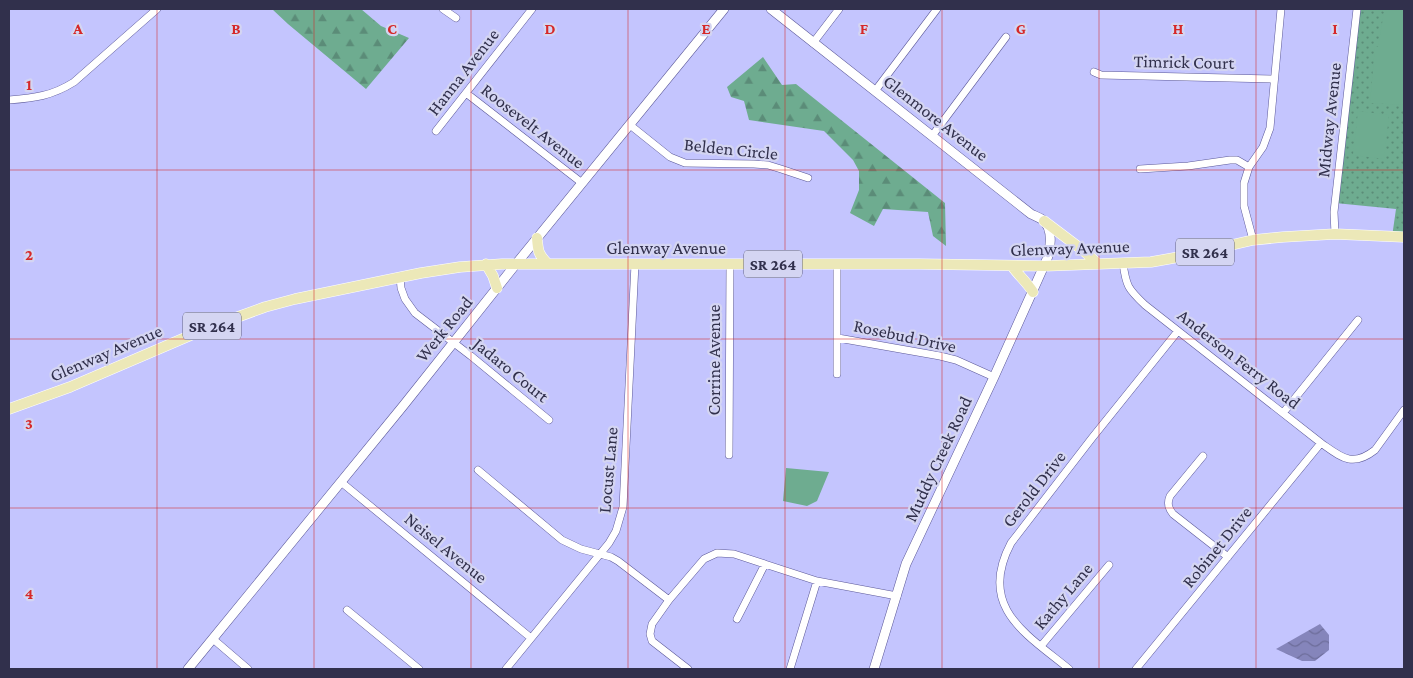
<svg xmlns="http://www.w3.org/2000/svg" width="1413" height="678" viewBox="0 0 1413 678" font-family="'Crimson Pro',serif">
<defs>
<pattern id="grass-dots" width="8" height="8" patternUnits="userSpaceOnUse" patternTransform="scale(1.25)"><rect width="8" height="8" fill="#6eac90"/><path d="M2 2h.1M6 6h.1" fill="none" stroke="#5b8c78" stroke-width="1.8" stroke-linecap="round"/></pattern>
<pattern id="forest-firs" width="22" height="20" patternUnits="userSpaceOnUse" patternTransform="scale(1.25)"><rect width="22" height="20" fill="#6eac90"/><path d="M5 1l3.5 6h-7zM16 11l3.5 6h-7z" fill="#5b8c78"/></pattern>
<pattern id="water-waves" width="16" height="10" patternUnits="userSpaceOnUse" patternTransform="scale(1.25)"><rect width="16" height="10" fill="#8585bb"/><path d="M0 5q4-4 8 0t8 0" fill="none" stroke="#6d6d9a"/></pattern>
</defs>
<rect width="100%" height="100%" fill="#c4c5fe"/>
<path fill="url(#grass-dots)" d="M 1357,9 L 1404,9 L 1404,237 L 1392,237 L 1396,209 L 1335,203 Z"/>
<path fill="url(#forest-firs)" d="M 272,9 L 361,9 L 381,26 L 409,38 L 366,89 L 288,24 Z
M 763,57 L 782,85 L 796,84 L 945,203 L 946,246 L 933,236 L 928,212 L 883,209 L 874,226 L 850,213 L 859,190 L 859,171 L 853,160 L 824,131 L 749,120 L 744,101 L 731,97 L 727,87 Z"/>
<path fill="#6eac90" d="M 1379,9 L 1404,9 L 1404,105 L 1370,103 L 1375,47 L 1378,47 L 1384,12 Z
M 1358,111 L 1389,115 L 1384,159 L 1353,155 Z
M 786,468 L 829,472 L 817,501 L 807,506 L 783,501 Z"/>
<path fill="url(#water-waves)" d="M 1320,624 L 1329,635 L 1329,650 L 1315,661 L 1302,661 L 1276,649 Z"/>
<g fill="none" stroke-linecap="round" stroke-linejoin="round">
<defs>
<path id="minor" d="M 443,9 L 456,18
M 813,43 L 839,9
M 1094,72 L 1101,75 L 1274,79
M 875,91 L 937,9
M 466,93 L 582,183
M 9,100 C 34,98 52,96 74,82 L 157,9
M 630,125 L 670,157 L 685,163 L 754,164 L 768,165 L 781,169 L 808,178
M 436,131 L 532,9
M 932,136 L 1006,37
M 1140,169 L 1188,166 L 1230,160 L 1237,160 L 1249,167
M 1335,234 L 1334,212 L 1357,9
M 1253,240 L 1244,206 L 1244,183 L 1249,167 L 1263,147 L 1270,128 L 1281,9
M 1123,263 C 1126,286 1128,289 1145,305 L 1321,443 C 1341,457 1352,468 1375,450 L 1404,410
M 837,264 L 837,374
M 400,277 L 401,288 L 405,299 L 415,313 L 471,356 L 549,420
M 838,338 L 940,356 L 956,360 L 994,377
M 1283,413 L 1358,320
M 729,455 L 730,264
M 1203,456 L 1170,496 C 1167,503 1168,508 1173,514 L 1228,557
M 478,470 L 562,540 L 581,549 L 611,557 L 618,561 L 669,600
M 341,482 L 531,638
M 347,610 L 419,669
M 737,619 L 765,564
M 213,639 L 248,669
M 1041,646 L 1109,565
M 506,669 L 609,543 L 616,531 L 623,507 L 635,264
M 688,669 L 652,641 L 650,634 L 652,624 L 669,600 L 704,559 L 717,553 L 734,554 L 817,581 L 897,596
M 790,669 L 817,581
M 1069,669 C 1026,634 977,607 1011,543 L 1092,438 L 1178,331
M 1136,669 L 1321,443"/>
<path id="tertiary" d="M 771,9 L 1031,214 C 1035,216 1039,217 1043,220 C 1053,228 1051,248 1047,259 L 994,377 L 906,564 L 874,669
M 188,669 L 403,406 L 516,264"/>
<path id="secondary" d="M 516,264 L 724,9"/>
<path id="primary" d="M 1044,221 L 1085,252 L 1098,264
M 537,238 C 538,251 538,254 548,264
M 486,264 L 493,276 L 497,288
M 1012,266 C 1019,276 1026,281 1033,292
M 9,409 L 70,387 L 210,327 L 265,307 L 295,299 L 421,273 L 460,267 L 502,264 L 919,264 L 1044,266 L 1151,262 L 1179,257 L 1253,240 L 1283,237 L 1335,234 L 1404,237"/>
</defs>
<use href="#minor" stroke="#5c5999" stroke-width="8"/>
<use href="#tertiary" stroke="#5c5999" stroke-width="10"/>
<use href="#secondary" stroke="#5c5999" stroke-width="10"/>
<use href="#primary" stroke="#fff" stroke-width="11"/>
<use href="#minor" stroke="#fff" stroke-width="7"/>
<use href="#tertiary" stroke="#fff" stroke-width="9"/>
<use href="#secondary" stroke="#fff" stroke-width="9"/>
<use href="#primary" stroke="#ece8b8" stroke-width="10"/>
</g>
<path fill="none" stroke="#d62828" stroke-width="1" stroke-opacity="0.55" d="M 157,9 L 157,669M 314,9 L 314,669M 471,9 L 471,669M 628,9 L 628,669M 785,9 L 785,669M 942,9 L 942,669M 1099,9 L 1099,669M 1256,9 L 1256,669M 9,170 L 1404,170M 9,339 L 1404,339M 9,508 L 1404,508"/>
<g text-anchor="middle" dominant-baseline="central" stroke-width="4.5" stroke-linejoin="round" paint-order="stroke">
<g fill="#d4d5f2" stroke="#62627e" stroke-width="1">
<rect x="1176" y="238.5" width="58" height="27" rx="4"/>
<rect x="744" y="250.5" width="58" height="27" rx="4"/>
<rect x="183" y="312.5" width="58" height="27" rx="4"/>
</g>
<g font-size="16" font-weight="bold" fill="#31304c">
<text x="1205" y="252">SR 264</text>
<text x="773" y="264">SR 264</text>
<text x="212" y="326">SR 264</text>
</g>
<g font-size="18" fill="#31304c" stroke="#d4d5f2">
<text transform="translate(1184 62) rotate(1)">Timrick Court</text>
<text transform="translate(463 72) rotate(-52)">Hanna Avenue</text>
<text transform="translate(936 118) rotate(38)">Glenmore Avenue</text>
<text transform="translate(1329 120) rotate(-84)">Midway Avenue</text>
<text transform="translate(533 126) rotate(38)">Roosevelt Avenue</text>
<text transform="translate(731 149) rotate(6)">Belden Circle</text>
<text x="666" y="248">Glenway Avenue</text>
<text transform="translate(1070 248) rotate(-2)">Glenway Avenue</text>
<text transform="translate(444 329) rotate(-51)">Werk Road</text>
<text transform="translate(905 336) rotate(12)">Rosebud Drive</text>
<text transform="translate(106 353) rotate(-23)">Glenway Avenue</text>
<text transform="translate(1239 359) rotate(38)">Anderson Ferry Road</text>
<text transform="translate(714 360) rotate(-90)">Corrine Avenue</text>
<text transform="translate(511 370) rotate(39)">Jadaro Court</text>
<text transform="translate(938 459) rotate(-65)">Muddy Creek Road</text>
<text transform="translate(608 470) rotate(-85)">Locust Lane</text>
<text transform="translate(1034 489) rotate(-52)">Gerold Drive</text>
<text transform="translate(1217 547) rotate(-51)">Robinet Drive</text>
<text transform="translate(446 548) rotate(39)">Neisel Avenue</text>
<text transform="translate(1063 596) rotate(-50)">Kathy Lane</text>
</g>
</g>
<g font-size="16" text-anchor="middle" font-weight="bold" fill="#d62828" stroke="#d4d5f2" stroke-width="4.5" stroke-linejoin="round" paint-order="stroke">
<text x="78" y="34">A</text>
<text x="236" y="34">B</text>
<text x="392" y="34">C</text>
<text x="550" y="34">D</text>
<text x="706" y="34">E</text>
<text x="864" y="34">F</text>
<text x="1021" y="34">G</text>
<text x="1178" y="34">H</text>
<text x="1335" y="34">I</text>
<text x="29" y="90">1</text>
<text x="29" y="260">2</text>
<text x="29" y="429">3</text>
<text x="29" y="599">4</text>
</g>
<rect width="1413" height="678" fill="none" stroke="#31304c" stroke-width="20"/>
</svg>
